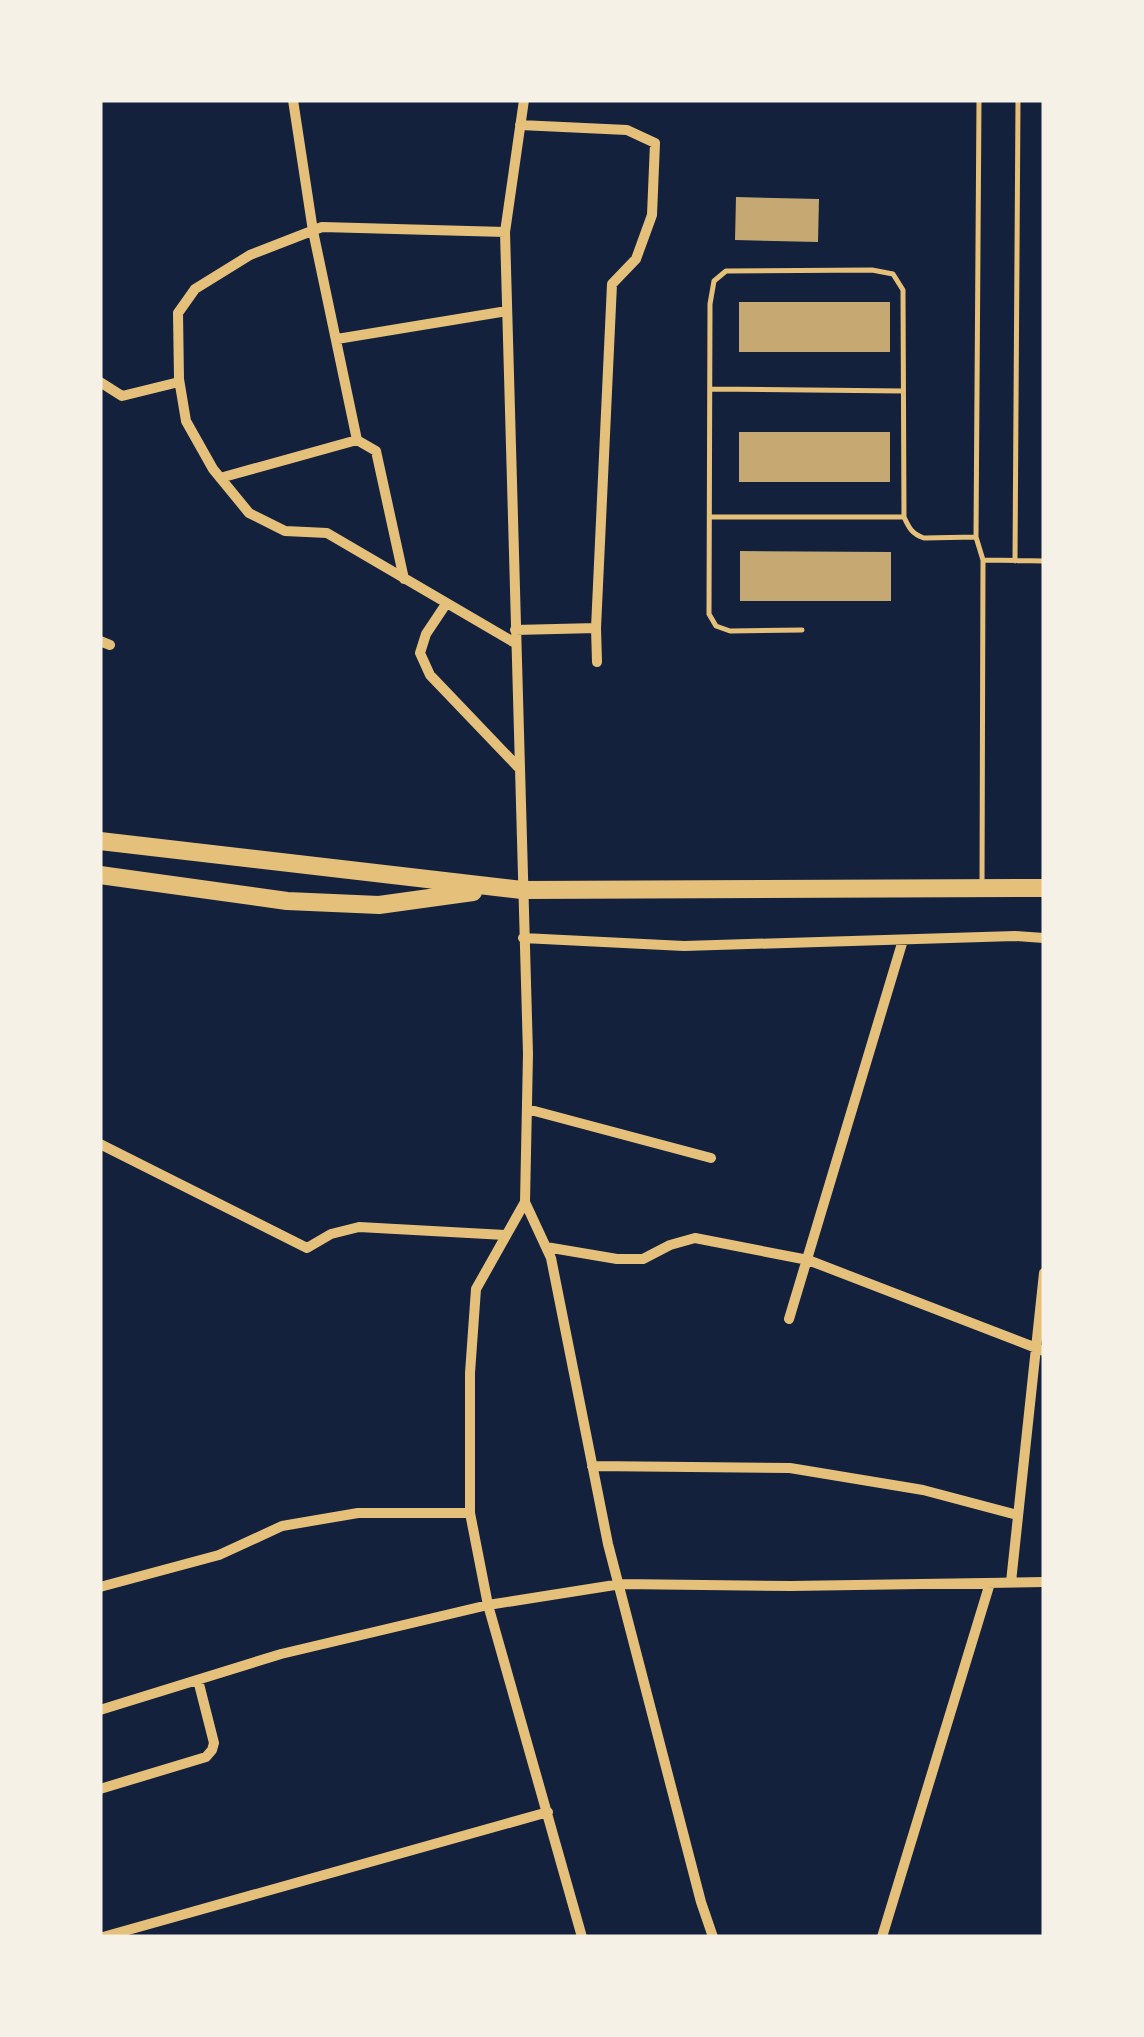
<svg xmlns="http://www.w3.org/2000/svg" width="1144" height="2037" viewBox="0 0 1144 2037" font-family="'Exo 2',sans-serif">
<rect width="100%" height="100%" fill="#14213d"/>
<path fill="#c6a872" d="M 736,197 L 819,199 L 818,242 L 735,240 Z
M 739,302 L 890,302 L 890,352 L 739,352 Z
M 739,432 L 890,432 L 890,482 L 739,482 Z
M 740,551 L 891,552 L 891,601 L 740,601 Z"/>
<g fill="none" stroke-linecap="round" stroke-linejoin="round">
<path stroke="#e5c07b" stroke-width="5" d="M 711,389 L 903,391
M 710,517 L 904,517
M 976,537 L 979,100
M 983,560 L 1044,561
M 1015,561 L 1018,100
M 802,630 L 730,631 L 716,626 L 709,614 L 710,304 L 714,281 L 726,271 L 872,270 L 893,274 L 903,290 L 904,517 C 909,528 912,534 924,538 L 976,537 L 983,560 L 982,885"/>
<path stroke="#e5c07b" stroke-width="10" d="M 293,100 L 313,231 L 357,440 L 376,451 L 404,579
M 524,100 L 505,232 L 528,1054 L 525,1202 L 551,1258 L 608,1544 L 701,1902 L 713,1937
M 520,125 L 627,130 L 655,143 L 652,215 L 636,259 L 612,284 L 596,628 L 597,662
M 505,232 L 322,227 L 250,255 L 195,289 L 178,313 L 179,379 L 186,421 L 213,469 L 249,513 L 285,531 L 327,533 L 515,643
M 337,339 L 507,311
M 100,382 L 122,396 L 179,382
M 220,478 L 357,440
M 446,604 L 426,634 L 420,653 L 430,675 L 518,767
M 515,630 L 596,628
M 100,641 L 110,645
M 523,938 L 684,946 L 1015,936 L 1044,938
M 527,1109 L 711,1158
M 100,1144 L 307,1248 L 331,1234 L 359,1227 L 505,1235
M 525,1202 L 476,1289 L 470,1373 L 470,1513 L 488,1605 L 582,1937
M 546,1247 L 617,1259 L 643,1259 L 670,1245 L 695,1238 L 808,1260 L 1044,1351
M 789,1319 L 903,940
M 592,1466 L 790,1468 L 923,1490 L 1017,1515
M 1011,1582 L 1044,1273
M 100,1587 L 219,1555 L 282,1526 L 358,1513 L 470,1513
M 100,1710 L 281,1654 L 488,1605 L 621,1584 L 791,1586 L 1044,1582
M 100,1789 L 206,1757 L 212,1750 L 214,1743 L 198,1680
M 103,1937 L 548,1812
M 882,1937 L 990,1583"/>
<path stroke="#e5c07b" stroke-width="18" d="M 100,841 L 522,890 L 1044,888
M 100,875 L 287,901 L 379,905 L 473,892"/>
</g>
<rect width="1144" height="2037" fill="none" stroke="#f6f1e7" stroke-width="205"/>
</svg>
